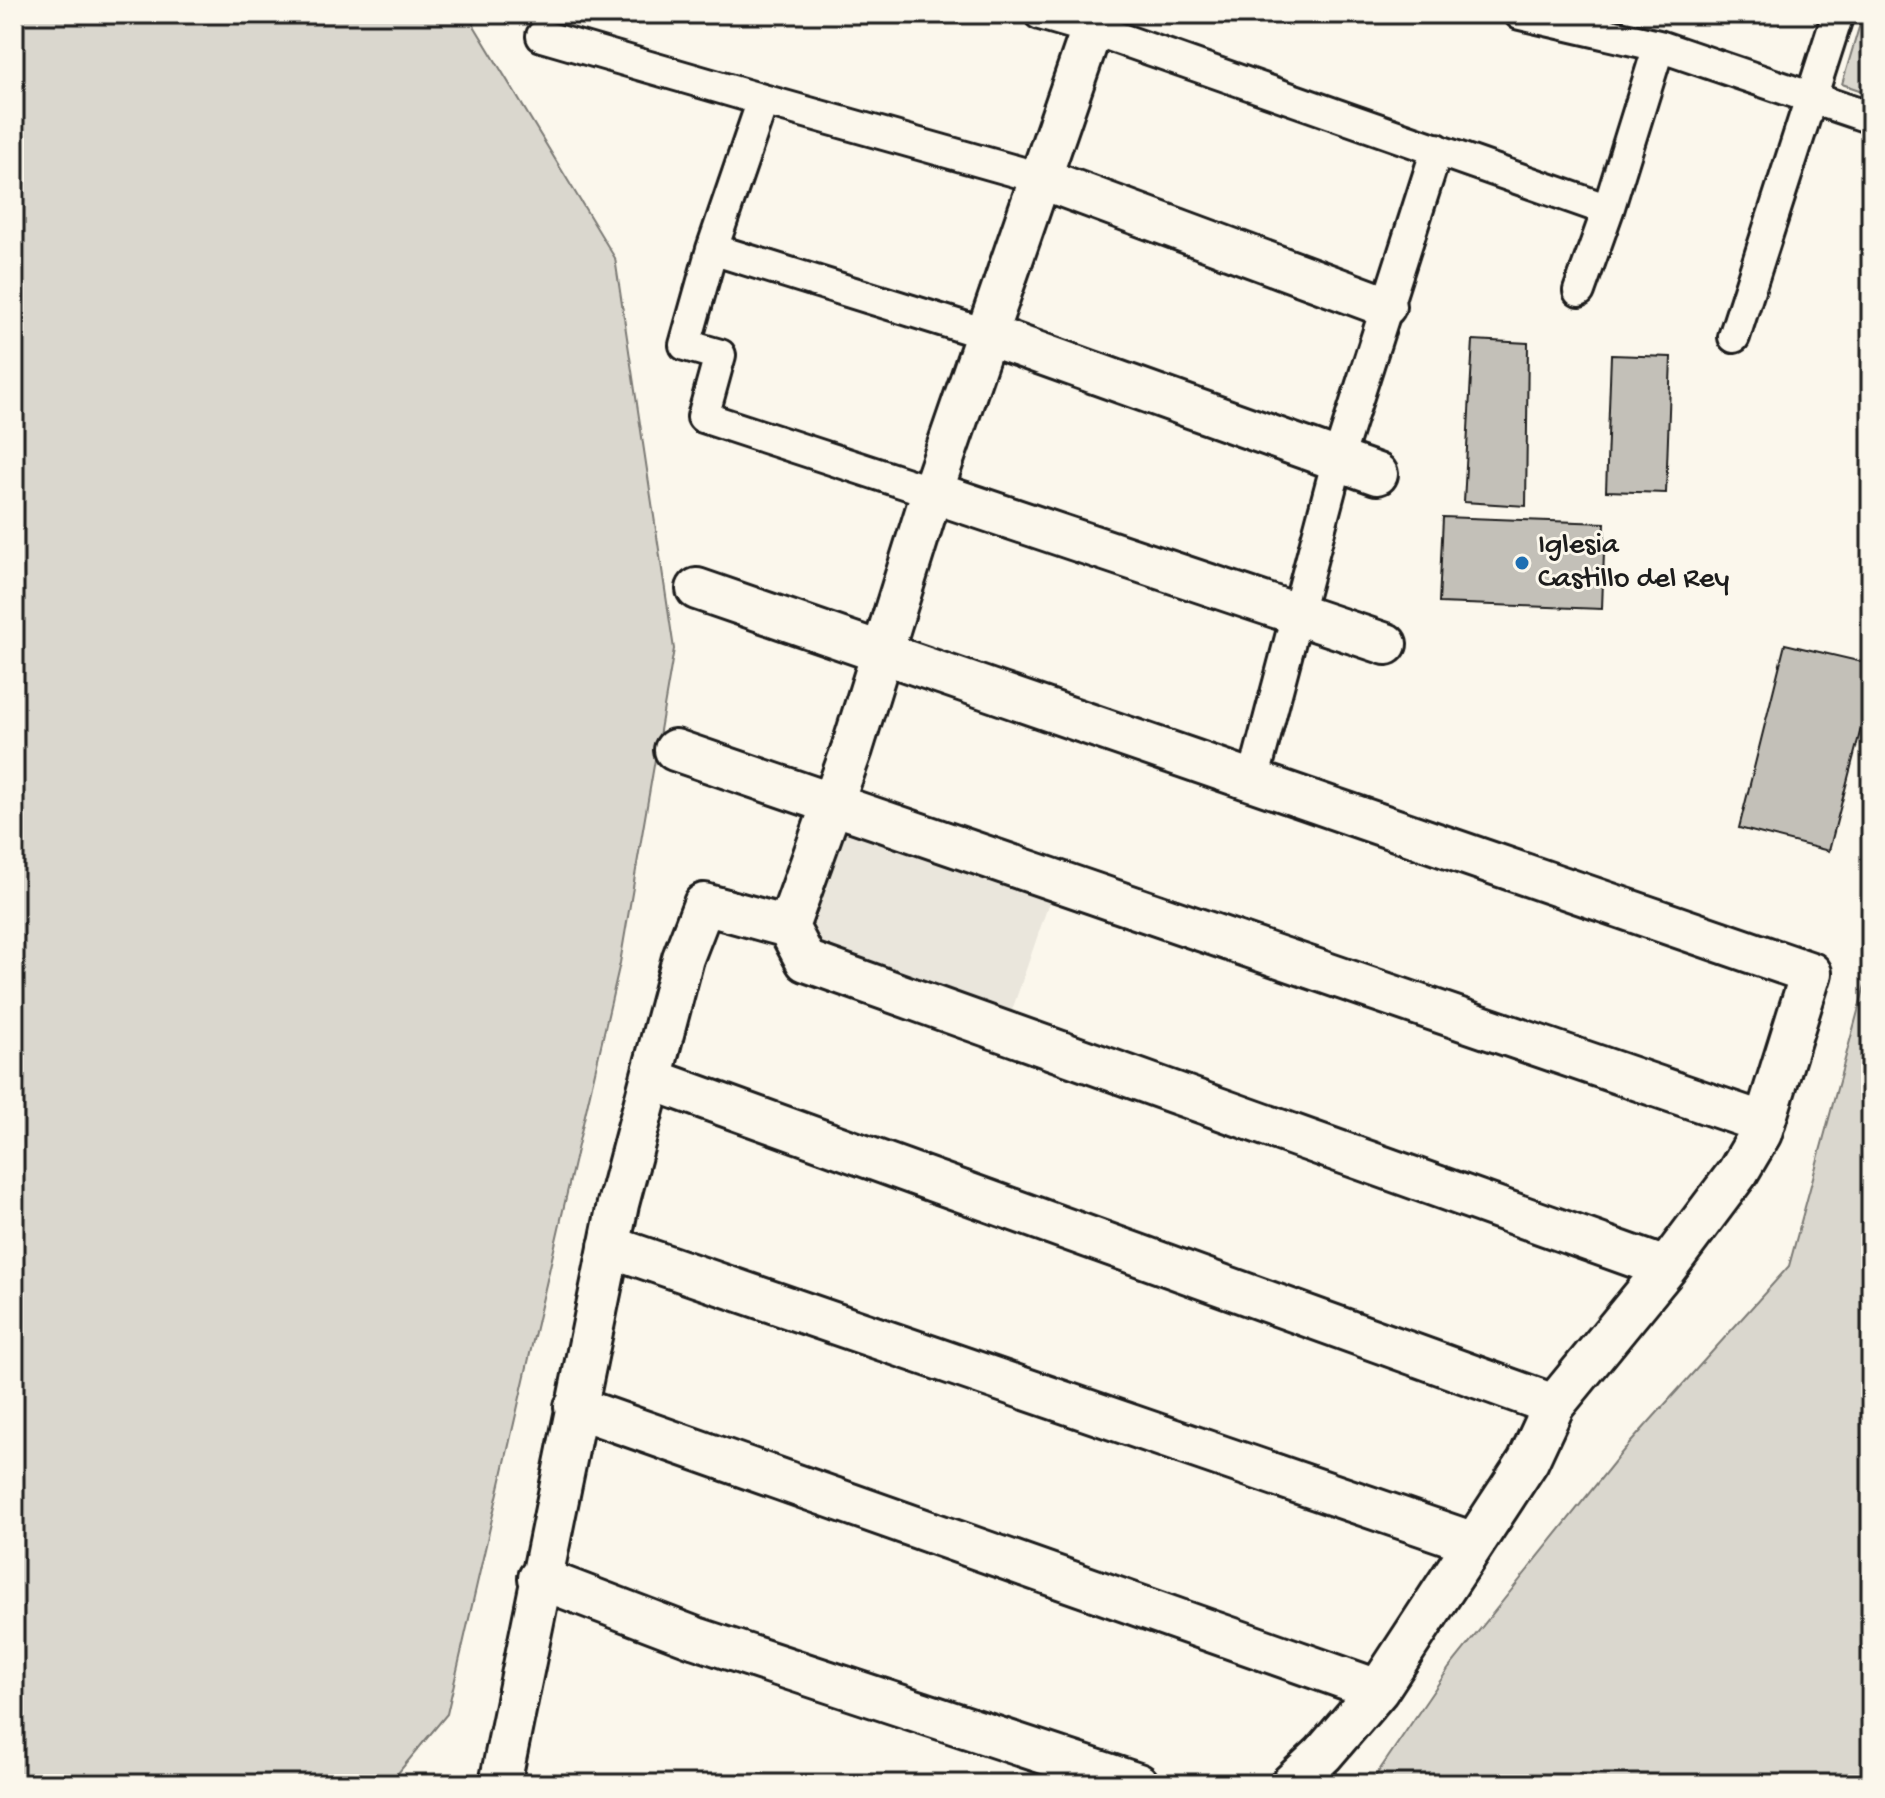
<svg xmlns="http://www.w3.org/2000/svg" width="1885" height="1798" viewBox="0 0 1885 1798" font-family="'Gochi Hand',sans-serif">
<rect width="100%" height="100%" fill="#fbf7ec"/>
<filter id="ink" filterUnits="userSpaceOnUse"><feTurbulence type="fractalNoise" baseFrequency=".0125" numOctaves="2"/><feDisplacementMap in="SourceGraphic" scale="16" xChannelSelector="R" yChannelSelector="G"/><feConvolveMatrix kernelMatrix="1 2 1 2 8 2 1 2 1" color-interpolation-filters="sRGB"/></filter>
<g filter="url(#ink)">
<path fill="#eae6dc" d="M 840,820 L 1052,894 L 1009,1019 L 812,950 L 806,920 Z"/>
<path fill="#dad7ce" stroke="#7b7a75" stroke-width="2" d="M 14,14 L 467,14 L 615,258 L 674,649 L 620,963 L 447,1714 L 389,1784 L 14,1784 Z
M 1863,14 L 1871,14 L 1871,94 L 1842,84 Z
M 1871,963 L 1871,1784 L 1370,1784 L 1449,1668 L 1623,1451 L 1789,1266 Z"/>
<path fill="#c3c0b8" stroke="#1c1c1c" stroke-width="2" d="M 1473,340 L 1528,343 L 1526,506 L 1464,502 Z
M 1611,355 L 1671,357 L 1666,493 L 1606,491 Z
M 1443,517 L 1605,523 L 1602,609 L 1439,603 Z
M 1785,644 L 1871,664 L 1871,690 L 1829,851 L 1739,828 Z"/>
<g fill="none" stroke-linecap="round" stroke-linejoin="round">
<defs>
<path id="pedestrian" d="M 1040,14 L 1092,29 L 1608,210 L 1659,46 L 1871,118
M 1520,14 L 1659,46
M 542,36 L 763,100 L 712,249 L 986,334
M 763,100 L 1040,178
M 712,249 L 685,345 L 720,355 L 703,417 L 932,492
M 1579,291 L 1608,210
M 1734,337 L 1838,14
M 1253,781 L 1338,459 L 1437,149"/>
<path id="minor" d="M 1040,178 L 1385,306
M 986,334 L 1377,474
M 932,492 L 1386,644
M 697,589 L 1811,973 L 1761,1133 L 1738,1172 L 1666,1268 L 1554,1405 L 1528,1461 L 1378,1690 L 1323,1754 L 1291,1784
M 675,750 L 1764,1123
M 788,927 L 806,961 L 1666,1268
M 651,1079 L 1554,1405
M 609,1246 L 1474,1543
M 575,1407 L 1378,1690
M 539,1578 L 696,1638 L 1138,1784
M 500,1784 L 618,1204 L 683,958 L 704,904 L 788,927 L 852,749 L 932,492 L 1097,14"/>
</defs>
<use href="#pedestrian" stroke="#1c1c1c" stroke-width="36"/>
<use href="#minor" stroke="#1c1c1c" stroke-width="46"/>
<use href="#pedestrian" stroke="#fbf7ec" stroke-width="30"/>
<use href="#minor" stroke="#fbf7ec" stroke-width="40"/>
</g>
</g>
<circle fill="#1f6fb2" stroke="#fbf7ec" stroke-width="3" cx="1522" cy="563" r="8"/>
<g text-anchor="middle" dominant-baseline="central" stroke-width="6" stroke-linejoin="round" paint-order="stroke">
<g font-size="30" fill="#1c1c1c" stroke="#fbf7ec" text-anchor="start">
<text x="1538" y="546">Iglesia<tspan x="1538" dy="34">Castillo del Rey</tspan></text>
</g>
</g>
<rect width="1885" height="1798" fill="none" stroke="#fbf7ec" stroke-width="48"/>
<rect x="24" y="24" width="1837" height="1750" fill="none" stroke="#1c1c1c" stroke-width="3" filter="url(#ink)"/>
</svg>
